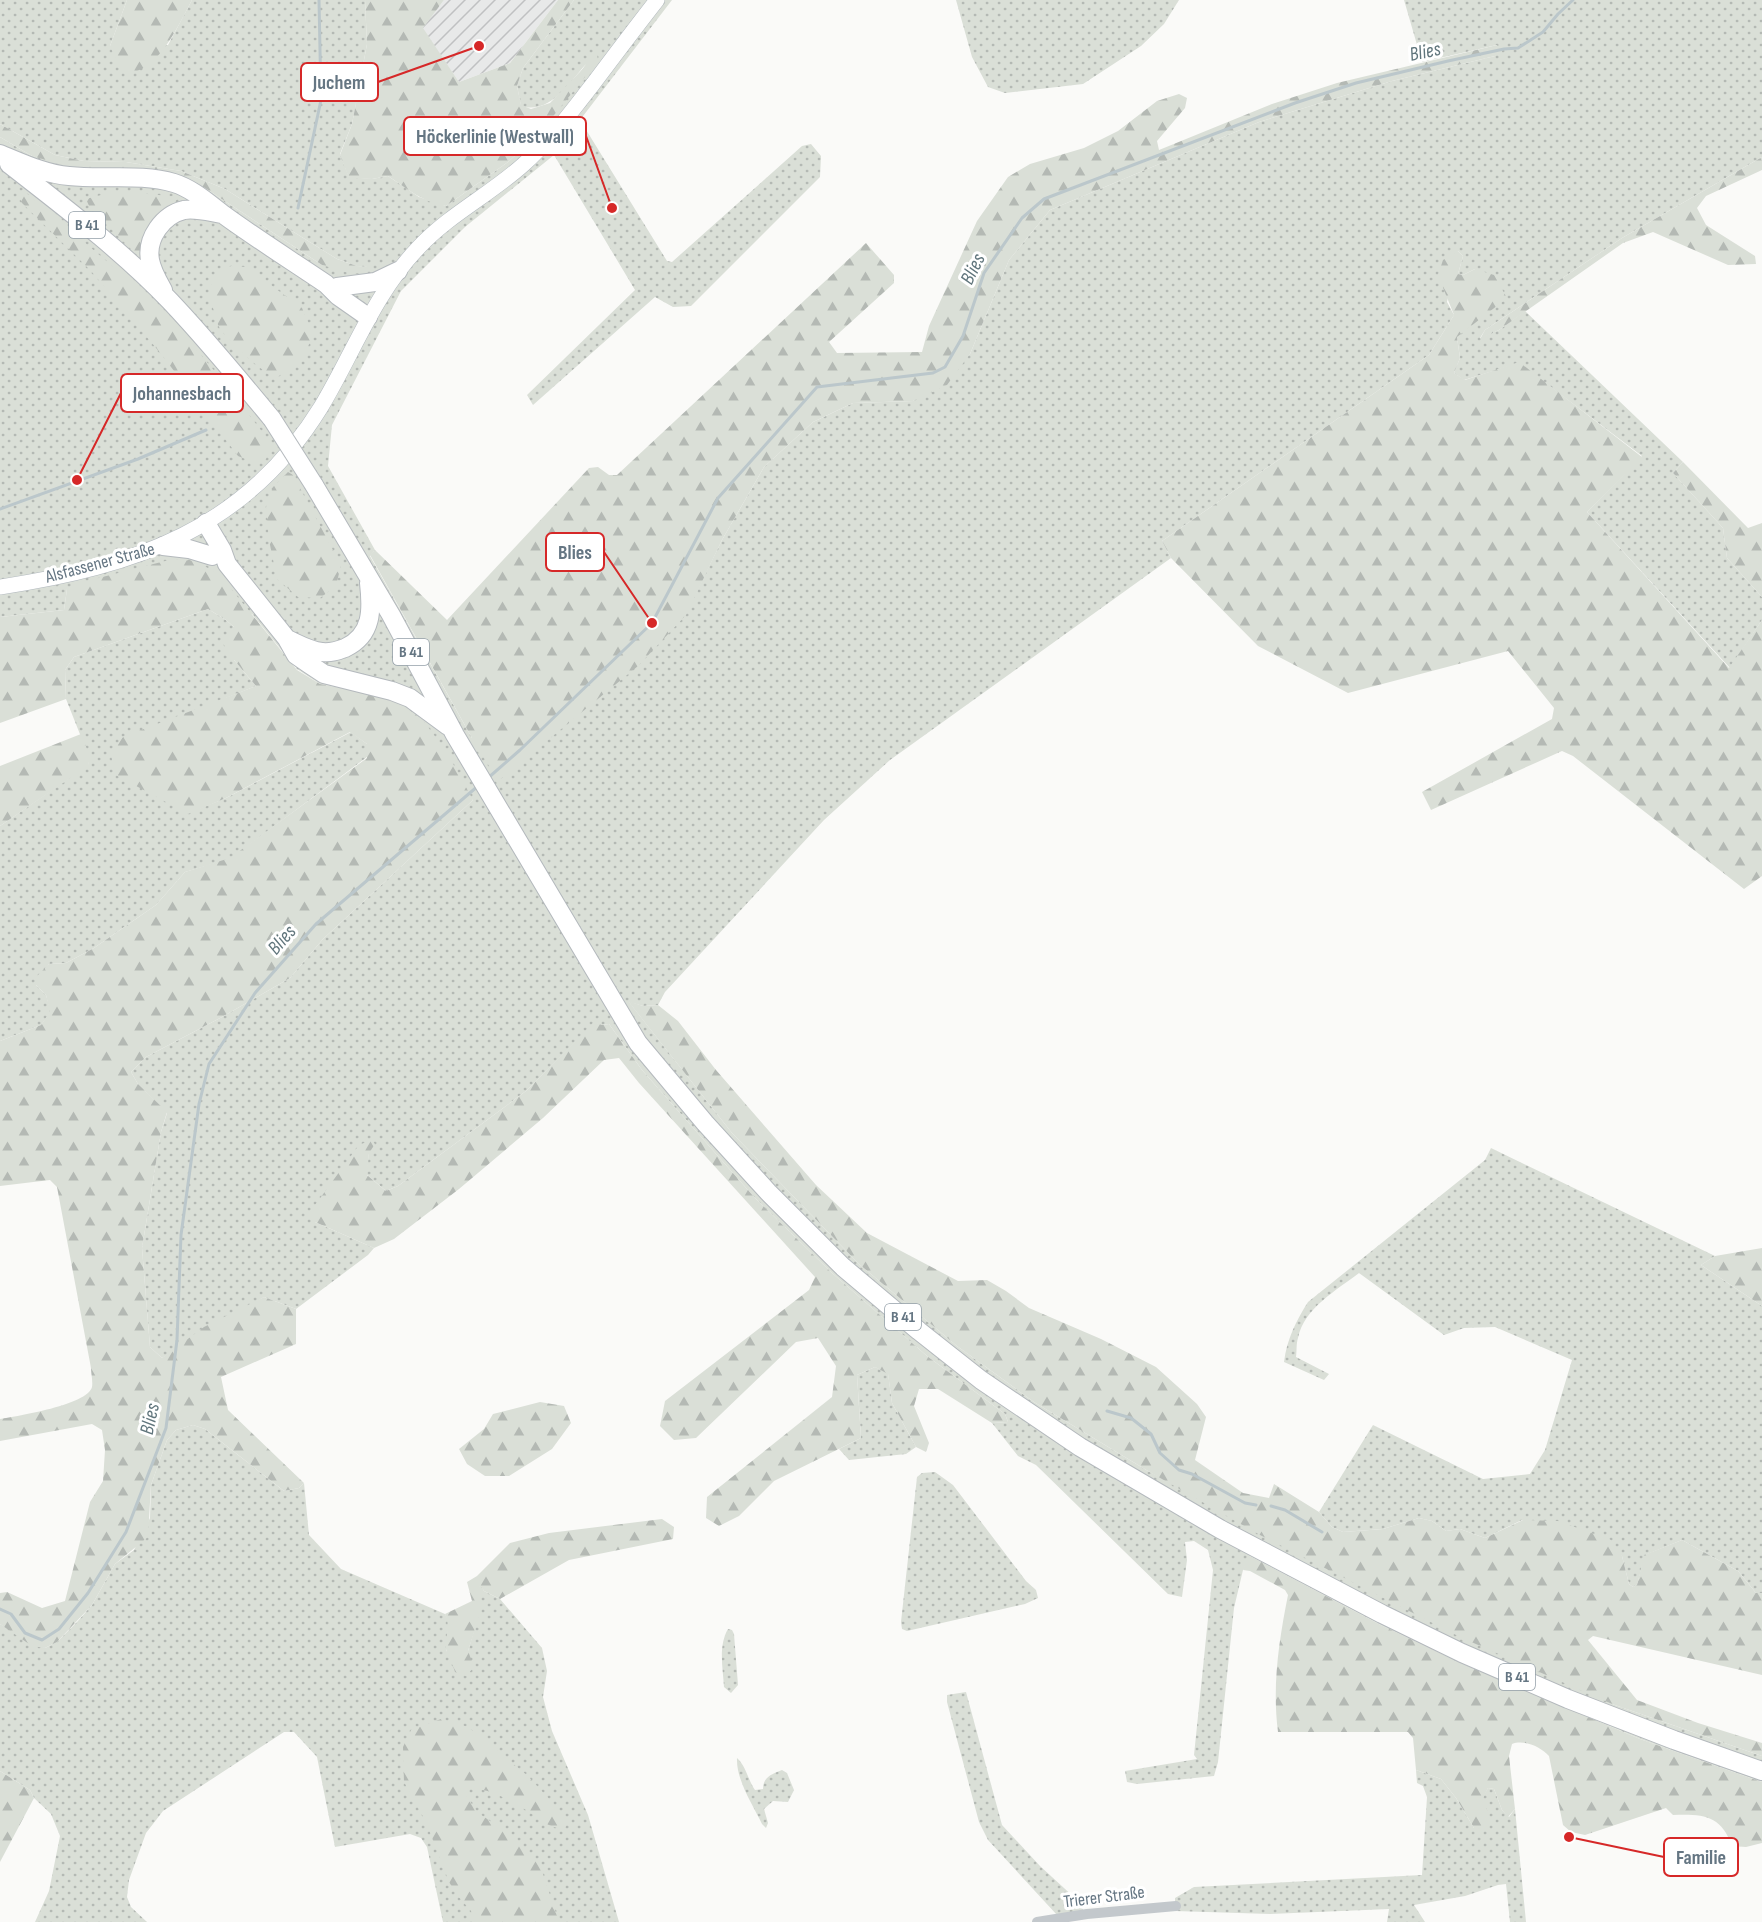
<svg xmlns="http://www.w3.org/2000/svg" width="1762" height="1922" viewBox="0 0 1762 1922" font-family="'Sofia Sans Condensed',sans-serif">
<defs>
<pattern id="industrial-furrows" width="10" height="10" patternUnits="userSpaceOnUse" patternTransform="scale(1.5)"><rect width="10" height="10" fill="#e8e9e9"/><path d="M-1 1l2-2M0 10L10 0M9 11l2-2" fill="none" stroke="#c0c1c2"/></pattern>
<pattern id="green-dots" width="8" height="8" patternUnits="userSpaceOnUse" patternTransform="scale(1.5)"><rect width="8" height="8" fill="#dadfd7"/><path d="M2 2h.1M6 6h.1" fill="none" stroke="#b4b9b4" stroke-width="1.8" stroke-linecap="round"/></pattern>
<pattern id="forest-firs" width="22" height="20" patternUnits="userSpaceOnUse" patternTransform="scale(1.5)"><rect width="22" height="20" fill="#dadfd7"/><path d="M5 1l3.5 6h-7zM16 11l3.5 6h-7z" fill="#b4b9b4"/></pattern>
</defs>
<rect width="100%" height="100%" fill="#fafaf8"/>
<path fill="url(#industrial-furrows)" d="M 444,0 L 558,0 L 510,63 L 459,82 L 422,28 Z"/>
<path fill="url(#green-dots)" d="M 0,0 L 127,0 L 110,46 L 168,45 L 192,0 L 365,0 L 367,44 L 352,124 L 340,154 L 349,177 L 372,179 L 388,176 L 419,197 L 446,206 L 508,162 L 537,136 L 586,64 C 569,83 550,115 521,106 L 517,86 L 523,68 L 574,0 L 672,0 L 580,120 L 667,261 L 672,262 L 802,146 L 811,144 L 821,156 L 820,177 L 691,306 L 673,307 L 655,297 L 533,405 L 527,395 L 635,290 L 554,155 L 465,227 L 401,291 L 332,425 L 328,466 L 375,550 L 370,556 L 472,738 L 685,615 L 722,540 L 764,467 L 813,422 L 853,403 L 913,401 L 970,354 L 1009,260 L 1050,210 L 1259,122 L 1392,81 L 1495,56 L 1497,45 L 1422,62 L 1404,0 L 1762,0 L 1762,157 L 1622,238 L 1485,330 L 1480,338 L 1499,330 L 1525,311 L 1683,462 L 1673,473 L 1723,528 L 1727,558 L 1762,597 L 1762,620 L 1730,668 L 1587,512 L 1642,456 L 1519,363 L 1464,380 L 1454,373 L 1460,358 L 1457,337 L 1475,269 L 1463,275 L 1458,274 L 1463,256 L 1458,251 L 1447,302 L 1454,315 L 1429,355 L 1162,541 L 1171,558 L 890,760 L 824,820 L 665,992 L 658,1005 L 643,1006 L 629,1002 L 732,1133 L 859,1264 L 957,1346 L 1034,1402 L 1148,1471 L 1612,1704 L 1762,1756 L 1762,1782 L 1640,1739 L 1459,1662 L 1379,1624 L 1250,1556 L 1243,1570 L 1234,1608 L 1218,1762 L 1214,1776 L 1137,1784 L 1127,1782 L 1125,1771 L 1197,1759 L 1194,1755 L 1213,1570 L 1208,1550 L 1194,1541 L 1185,1542 L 1187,1560 L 1182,1597 L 1168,1594 L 1036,1465 L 1018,1456 L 992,1423 L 1008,1422 L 1005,1414 L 927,1356 L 832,1273 L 755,1198 L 642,1070 L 609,1024 L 602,1025 L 594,1023 L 526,1091 L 398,1186 L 386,1191 L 366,1174 L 369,1153 L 315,1222 L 374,1248 L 368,1255 L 296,1309 L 264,1297 L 162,1358 L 150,1347 L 142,1248 L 161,1132 L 167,1113 L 138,1084 L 131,1072 L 146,1057 L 222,1017 L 290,978 L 323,939 L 473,800 L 367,693 L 320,684 L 297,669 L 252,614 L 67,589 L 64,610 L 0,617 L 0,137 L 32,156 L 180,178 L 205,188 L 322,265 L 368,267 L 357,266 L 337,259 L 225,189 L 181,171 L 126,162 L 84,161 L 55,155 L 0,124 Z
M 956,0 L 1179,0 L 1164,24 L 1141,46 L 1083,84 L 1005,93 L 988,87 L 972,57 Z
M 208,609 L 226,620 L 234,627 L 234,660 L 256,686 L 226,698 L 188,813 L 226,798 L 351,732 L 367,744 L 367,757 L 230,859 L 185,872 L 156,905 L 94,948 L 66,963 L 49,964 L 36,985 L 46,995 L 51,1012 L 41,1025 L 0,1041 L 0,826 L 88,765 L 89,757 L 66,699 L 65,670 L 74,657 Z
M 1491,1148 L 1715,1256 L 1701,1265 L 1762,1306 L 1762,1593 L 1756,1593 L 1738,1571 L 1682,1540 L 1645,1555 L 1637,1585 L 1633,1587 L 1629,1584 L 1622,1556 L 1522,1520 L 1485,1538 L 1460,1529 L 1446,1531 L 1432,1521 L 1419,1518 L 1383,1529 L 1343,1532 L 1332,1527 L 1319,1512 L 1373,1425 L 1483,1479 L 1530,1474 L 1545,1450 L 1572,1360 L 1495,1327 L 1464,1328 L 1444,1335 L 1359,1273 C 1337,1290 1304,1308 1298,1338 C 1296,1344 1297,1351 1296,1357 L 1329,1374 L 1324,1380 L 1284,1362 C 1287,1339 1296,1321 1308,1302 L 1485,1160 Z
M 875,1367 L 888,1373 L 892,1403 L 916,1447 L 906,1454 L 849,1460 L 839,1449 L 861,1438 L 857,1375 Z
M 193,1425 L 205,1429 L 284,1491 L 299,1488 L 304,1483 L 309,1535 L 341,1569 L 445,1614 L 449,1621 L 446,1650 L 453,1662 L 468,1651 L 479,1614 L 478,1587 L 481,1585 L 484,1591 L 500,1599 L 542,1648 L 547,1671 L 543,1697 L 552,1731 L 588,1815 L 619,1922 L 443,1922 L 427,1847 L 421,1838 L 410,1834 L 335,1847 L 317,1757 L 294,1732 L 284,1732 L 163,1811 L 146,1833 L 129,1880 L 127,1897 L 131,1907 L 147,1922 L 35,1922 L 49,1891 L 60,1836 L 51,1814 L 34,1798 L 30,1790 L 0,1771 L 0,1624 L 45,1648 L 57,1642 L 77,1622 L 92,1605 L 115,1564 L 134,1550 L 150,1518 L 151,1485 L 167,1440 L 176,1430 Z
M 935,1472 L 953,1485 L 1026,1581 L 1036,1590 L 1038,1598 L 1025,1604 L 907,1631 L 902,1629 L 901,1622 L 917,1477 L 922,1473 Z
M 728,1629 L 732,1630 L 734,1634 L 738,1685 L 731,1693 L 724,1687 C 723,1669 718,1646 728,1629 Z
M 966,1692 L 1002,1825 L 1040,1866 L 1076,1899 L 1084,1911 L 1057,1915 L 988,1840 L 979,1822 L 947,1702 L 947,1695 Z
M 737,1758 C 746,1766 748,1780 755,1790 L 763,1789 C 763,1777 772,1774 782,1770 L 787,1773 L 794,1790 L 788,1802 L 773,1801 L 764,1809 L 768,1823 L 766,1828 L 762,1824 C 753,1805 736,1780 737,1758 Z
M 1416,1770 L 1441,1779 L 1456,1798 L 1474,1828 L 1482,1798 L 1488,1788 L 1494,1789 L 1502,1810 L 1509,1817 L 1515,1809 L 1526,1922 L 1510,1922 L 1506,1884 L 1498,1885 L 1465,1896 L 1414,1905 L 1425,1922 L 1387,1922 L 1389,1909 L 1270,1914 L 1175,1911 L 1175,1898 L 1194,1887 L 1422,1875 L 1427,1797 L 1423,1786 L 1417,1783 Z"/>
<path fill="url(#forest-firs)" d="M 127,0 L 192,0 C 178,26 156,77 122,73 L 110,46 Z
M 365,0 L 444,0 L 423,28 L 459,82 L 510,63 L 558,0 L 574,0 L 523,68 L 517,86 L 521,105 L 531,109 L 550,103 L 597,54 L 598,61 L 537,136 L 508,162 L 446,206 C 424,203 406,188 388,176 L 372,179 L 349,178 L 340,155 L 352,124 L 367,44 Z
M 1497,45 L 1502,52 L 1495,56 L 1392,81 L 1259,122 L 1050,210 L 1009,260 L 970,354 L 947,385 L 913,401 L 853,403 L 813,422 L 764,467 L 722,540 L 686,615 L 638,666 L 498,781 L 472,738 L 370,555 L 375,550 L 447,620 L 589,468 L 598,467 L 609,475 L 617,475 L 866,243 L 894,275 L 894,283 L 829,342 L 837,353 L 922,352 L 929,326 L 977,221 L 1008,177 L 1030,164 L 1084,148 L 1118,131 L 1157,101 L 1179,94 L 1187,98 L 1185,108 L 1157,141 L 1159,150 L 1272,104 L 1337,83 Z
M 0,124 L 55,155 L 84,161 L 126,162 L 181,171 L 225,189 L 337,259 L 357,266 L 368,267 L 368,272 L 352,274 L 322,265 L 205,188 L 180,178 L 77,169 L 32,156 L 0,137 Z
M 1762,157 L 1762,170 L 1706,196 L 1697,208 L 1706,225 L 1755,256 L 1756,264 L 1728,265 L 1653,232 L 1623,243 L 1499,330 L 1480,339 L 1485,330 L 1622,238 Z
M 24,191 L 116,269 L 171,320 L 218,375 L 271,443 L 266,459 L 255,463 L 238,456 L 162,355 L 91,271 L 22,203 L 17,192 Z
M 116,191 L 180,197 L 149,224 L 139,256 L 90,208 L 86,199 Z
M 1458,251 L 1463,256 L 1458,274 L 1463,275 L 1475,269 L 1494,275 L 1507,298 L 1457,337 L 1460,358 L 1454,373 L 1465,380 L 1519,362 L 1642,457 L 1587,512 L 1729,668 L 1762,620 L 1762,876 L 1744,889 L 1573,756 L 1562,751 L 1431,810 L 1422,792 L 1552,719 L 1554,708 L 1508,651 L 1348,693 L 1258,646 L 1171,558 L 1162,541 L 1429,355 L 1454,315 L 1438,275 L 1443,260 Z
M 231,266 L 246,267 L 302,308 L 313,334 L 304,357 L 275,379 C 255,365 235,348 220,329 C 217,324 216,317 214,311 C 206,290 209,277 231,266 Z
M 1683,462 L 1748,528 L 1762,523 L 1762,597 L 1727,558 L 1723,528 L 1673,473 Z
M 288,472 L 293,475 L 341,565 L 336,586 L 320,598 L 298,597 L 277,579 L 269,540 L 266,507 L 273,487 Z
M 173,559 L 195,561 L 219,574 L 297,670 L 320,684 L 367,693 L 401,704 L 422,719 L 446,751 L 473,800 L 323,939 L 290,978 L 222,1017 L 146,1057 L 131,1072 L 138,1084 L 167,1112 L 161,1132 L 142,1248 L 150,1347 L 162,1358 L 204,1327 L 264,1297 L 296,1309 L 296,1344 L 221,1377 L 228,1410 L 304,1483 L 299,1488 L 284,1491 L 205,1429 L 193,1425 L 176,1430 L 167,1440 L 151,1485 L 148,1537 L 115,1564 L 92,1605 L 57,1642 L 45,1648 L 32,1646 L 0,1624 L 0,1593 L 7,1592 L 42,1608 L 65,1601 L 90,1502 L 103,1481 L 105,1450 L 102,1430 L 92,1424 L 0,1441 L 0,1419 C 18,1416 87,1405 92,1387 C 93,1382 91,1373 91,1368 L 57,1187 L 50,1180 L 0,1186 L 0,1041 L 41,1025 L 50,1012 L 46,995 L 36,985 L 35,978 L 49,964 L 66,963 L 94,948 L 156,905 L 185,872 L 230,858 L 367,758 L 367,744 L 350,732 L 226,798 L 188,814 L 114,774 L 111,753 L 123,737 L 256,686 L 234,660 L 222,642 L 234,627 L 226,620 L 208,609 L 74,657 L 65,670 L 66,699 L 0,723 L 0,617 L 64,610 L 67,589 L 75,584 Z
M 81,734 L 90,757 L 88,766 L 0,826 L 0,766 Z
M 628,1001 L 643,1006 L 658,1005 L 678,1021 L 716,1070 L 816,1185 L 867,1233 L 958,1281 L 987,1280 L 1006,1291 L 1029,1308 L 1101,1339 L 1156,1367 L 1197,1404 L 1206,1417 L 1195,1460 L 1243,1493 L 1269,1498 L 1274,1484 L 1319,1512 L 1332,1527 L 1343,1532 L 1383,1529 L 1419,1518 L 1432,1521 L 1446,1531 L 1460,1529 L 1485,1538 L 1523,1520 L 1558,1521 L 1611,1540 L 1622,1556 L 1629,1584 L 1633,1587 L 1637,1585 L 1644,1555 L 1682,1540 L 1738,1571 L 1756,1593 L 1762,1593 L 1762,1675 L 1593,1636 L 1588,1640 L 1637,1700 L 1698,1723 L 1762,1743 L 1762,1756 L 1612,1704 L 1460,1637 L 1260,1535 L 1148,1471 L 1034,1402 L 957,1346 L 859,1264 L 732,1133 Z
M 594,1022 L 602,1025 L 609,1024 L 642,1070 L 755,1198 L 832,1273 L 927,1356 L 1005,1414 L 1008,1422 L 992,1423 L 938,1389 L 919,1389 L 914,1406 L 929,1443 L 926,1452 L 916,1447 L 892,1403 L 888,1374 L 875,1367 L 857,1375 L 861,1438 L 774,1481 L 739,1516 L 719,1526 L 706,1518 L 707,1497 L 832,1397 L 836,1366 L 818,1338 L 796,1342 L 696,1438 L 674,1440 L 660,1426 L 665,1401 L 809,1290 L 815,1277 L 639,1083 L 619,1058 L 604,1060 L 543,1118 L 459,1189 L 394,1239 L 374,1248 L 315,1222 L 310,1212 L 359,1145 L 371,1140 L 375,1144 L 369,1153 L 367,1175 L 386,1191 L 398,1186 L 526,1091 Z
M 1762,1248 L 1762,1306 L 1701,1265 L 1715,1256 Z
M 540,1402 L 564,1406 L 571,1423 L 552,1449 L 509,1476 L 485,1476 L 467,1464 L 459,1449 L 484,1429 L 493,1414 Z
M 662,1519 L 674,1527 L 673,1539 L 569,1560 L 500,1599 L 484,1591 L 481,1586 L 479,1587 L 480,1614 L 468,1651 L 474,1667 L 466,1676 L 455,1672 C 453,1664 447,1656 446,1649 C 445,1636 451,1626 445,1614 L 472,1601 L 467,1582 L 477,1576 L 510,1543 L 549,1533 Z
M 1250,1556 L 1379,1624 L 1459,1662 L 1640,1739 L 1762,1782 L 1762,1843 L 1746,1847 L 1732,1846 C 1721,1815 1703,1814 1673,1815 L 1666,1808 L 1585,1835 L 1571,1832 L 1563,1825 L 1549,1756 C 1541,1747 1524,1739 1512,1744 L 1509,1756 L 1515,1809 L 1508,1817 L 1502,1810 L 1494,1789 L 1488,1788 L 1483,1798 L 1491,1822 L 1486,1830 L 1474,1828 L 1456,1798 L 1441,1779 L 1416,1770 L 1413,1738 L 1408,1732 L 1278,1732 C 1272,1686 1279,1640 1288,1595 L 1285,1590 L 1250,1571 L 1243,1570 L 1247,1557 Z
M 441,1719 L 468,1727 L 528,1776 L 569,1821 L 564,1829 C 548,1828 539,1818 526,1810 C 509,1800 488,1787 468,1789 L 466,1795 L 477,1812 L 506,1832 L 540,1865 L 559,1922 L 474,1922 L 471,1911 L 458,1896 L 449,1882 L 426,1822 L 404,1782 L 403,1747 L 411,1730 Z
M 0,1771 L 30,1790 L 34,1798 L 0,1862 Z"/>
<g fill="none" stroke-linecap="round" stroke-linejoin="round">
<path stroke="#bbc7cb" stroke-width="3" d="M 298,208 L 321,100 L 319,0
M 0,509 L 138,459 L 206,430
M 488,778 L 520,750 L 652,623 L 718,498 L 817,387 L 933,373 L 945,367 L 963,336 L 984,273 L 1022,218 L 1044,199 L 1295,103 L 1356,83 L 1448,61 L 1504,49 L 1518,48 L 1543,32 L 1558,14 L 1573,0
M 1107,1411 L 1131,1418 L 1151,1434 L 1160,1453 L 1179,1470 L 1192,1474 L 1245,1503 L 1256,1505
M 1271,1506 L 1285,1510 L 1322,1532
M 0,1609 L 11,1614 L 25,1633 L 42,1640 L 59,1629 L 88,1593 L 126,1532 L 166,1428 L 177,1340 L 181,1235 L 199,1104 L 209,1064 L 255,993 L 316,924 L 478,786"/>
<defs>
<path id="secondary" d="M 0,587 C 134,567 246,529 321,407 C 354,352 374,294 419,247 C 450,214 491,194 524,164 C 550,141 571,112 593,84 C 614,56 635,28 657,0"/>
<path id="highway" d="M 0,154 C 22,163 45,174 69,176 C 104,180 140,173 174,183 C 193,189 208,203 224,215 C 257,239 292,261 326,284 L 338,296 L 368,317
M 9,164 C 64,207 121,250 170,301 C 206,339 239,379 272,419
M 337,287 L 375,282 L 398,271
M 163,290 C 158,281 152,271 150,260 C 146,238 163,215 184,210 C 196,208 210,212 222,214
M 314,485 L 391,615 L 455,735 L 638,1043 L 705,1123 L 768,1192 L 843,1267 L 919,1331 L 981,1380 L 1080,1447 L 1220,1529 L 1382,1614 L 1462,1653 L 1568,1699 L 1674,1740 L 1762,1771
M 206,523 L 222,550 L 227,564 L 287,639 L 296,655 L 309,664 L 324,674 L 392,691 L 410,698 L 448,726
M 163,546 L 189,549 L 212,556
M 287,639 C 298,644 310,651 322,652 C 331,653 337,651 345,648 C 373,635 372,609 369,583"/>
</defs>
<use href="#secondary" stroke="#b3babf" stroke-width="16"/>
<use href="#highway" stroke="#b4b9bd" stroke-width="20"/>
<path stroke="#c3c8cc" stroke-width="10" d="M 1037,1922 L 1087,1914 L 1176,1906"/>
<use href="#secondary" stroke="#fff" stroke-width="15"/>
<use href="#highway" stroke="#fff" stroke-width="18"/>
<defs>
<path id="highway-bridge" d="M 272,419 L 314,485"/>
</defs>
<use href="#highway-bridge" stroke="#b4b9bd" stroke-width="20" stroke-linecap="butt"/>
<use href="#highway-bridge" stroke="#fff" stroke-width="18"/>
</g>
<g text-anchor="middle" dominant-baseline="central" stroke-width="6" stroke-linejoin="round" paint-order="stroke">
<g fill="#fff" stroke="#939fa8" stroke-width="1.5">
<rect x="69" y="212" width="36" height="26" rx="4.5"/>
<rect x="393" y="639" width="36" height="26" rx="4.5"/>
<rect x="885" y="1304" width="36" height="26" rx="4.5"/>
<rect x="1499" y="1664" width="36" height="26" rx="4.5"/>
</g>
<g font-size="16" font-weight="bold" fill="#657683">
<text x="87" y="225">B 41</text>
<text x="411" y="652">B 41</text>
<text x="903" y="1317">B 41</text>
<text x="1517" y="1677">B 41</text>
</g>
<g font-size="18" fill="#657683" stroke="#fff">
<text transform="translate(100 563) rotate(-15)">Alsfassener Straße</text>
<text transform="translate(1104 1897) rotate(-7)">Trierer Straße</text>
</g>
<g font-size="20" font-style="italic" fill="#60757c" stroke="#fff">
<text transform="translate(1425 52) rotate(-12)">Blies</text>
<text transform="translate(973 269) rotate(-64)">Blies</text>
<text transform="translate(282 940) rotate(-49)">Blies</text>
<text transform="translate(150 1419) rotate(-78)">Blies</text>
</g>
</g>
<path fill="none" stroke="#d62828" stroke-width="2" d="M479 46L378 82M612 208L586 136M77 480L121 393M652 623L604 552M1569 1837L1664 1857"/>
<g fill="#d62828" stroke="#fff" stroke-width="2">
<circle cx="479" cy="46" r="6"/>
<circle cx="612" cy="208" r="6"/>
<circle cx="77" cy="480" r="6"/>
<circle cx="652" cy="623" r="6"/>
<circle cx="1569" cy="1837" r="6"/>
</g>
<g fill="#fff" stroke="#d62828" stroke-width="2">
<rect x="301" y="63" width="77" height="38" rx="6"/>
<rect x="404" y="117" width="182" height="38" rx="6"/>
<rect x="121" y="374" width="122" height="38" rx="6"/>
<rect x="546" y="533" width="58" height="38" rx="6"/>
<rect x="1664" y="1838" width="74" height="38" rx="6"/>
</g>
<g font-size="20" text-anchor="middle" font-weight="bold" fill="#657683">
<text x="339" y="89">Juchem</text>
<text x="495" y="143">Höckerlinie (Westwall)</text>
<text x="182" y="400">Johannesbach</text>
<text x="575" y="559">Blies</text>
<text x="1701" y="1864">Familie</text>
</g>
</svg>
